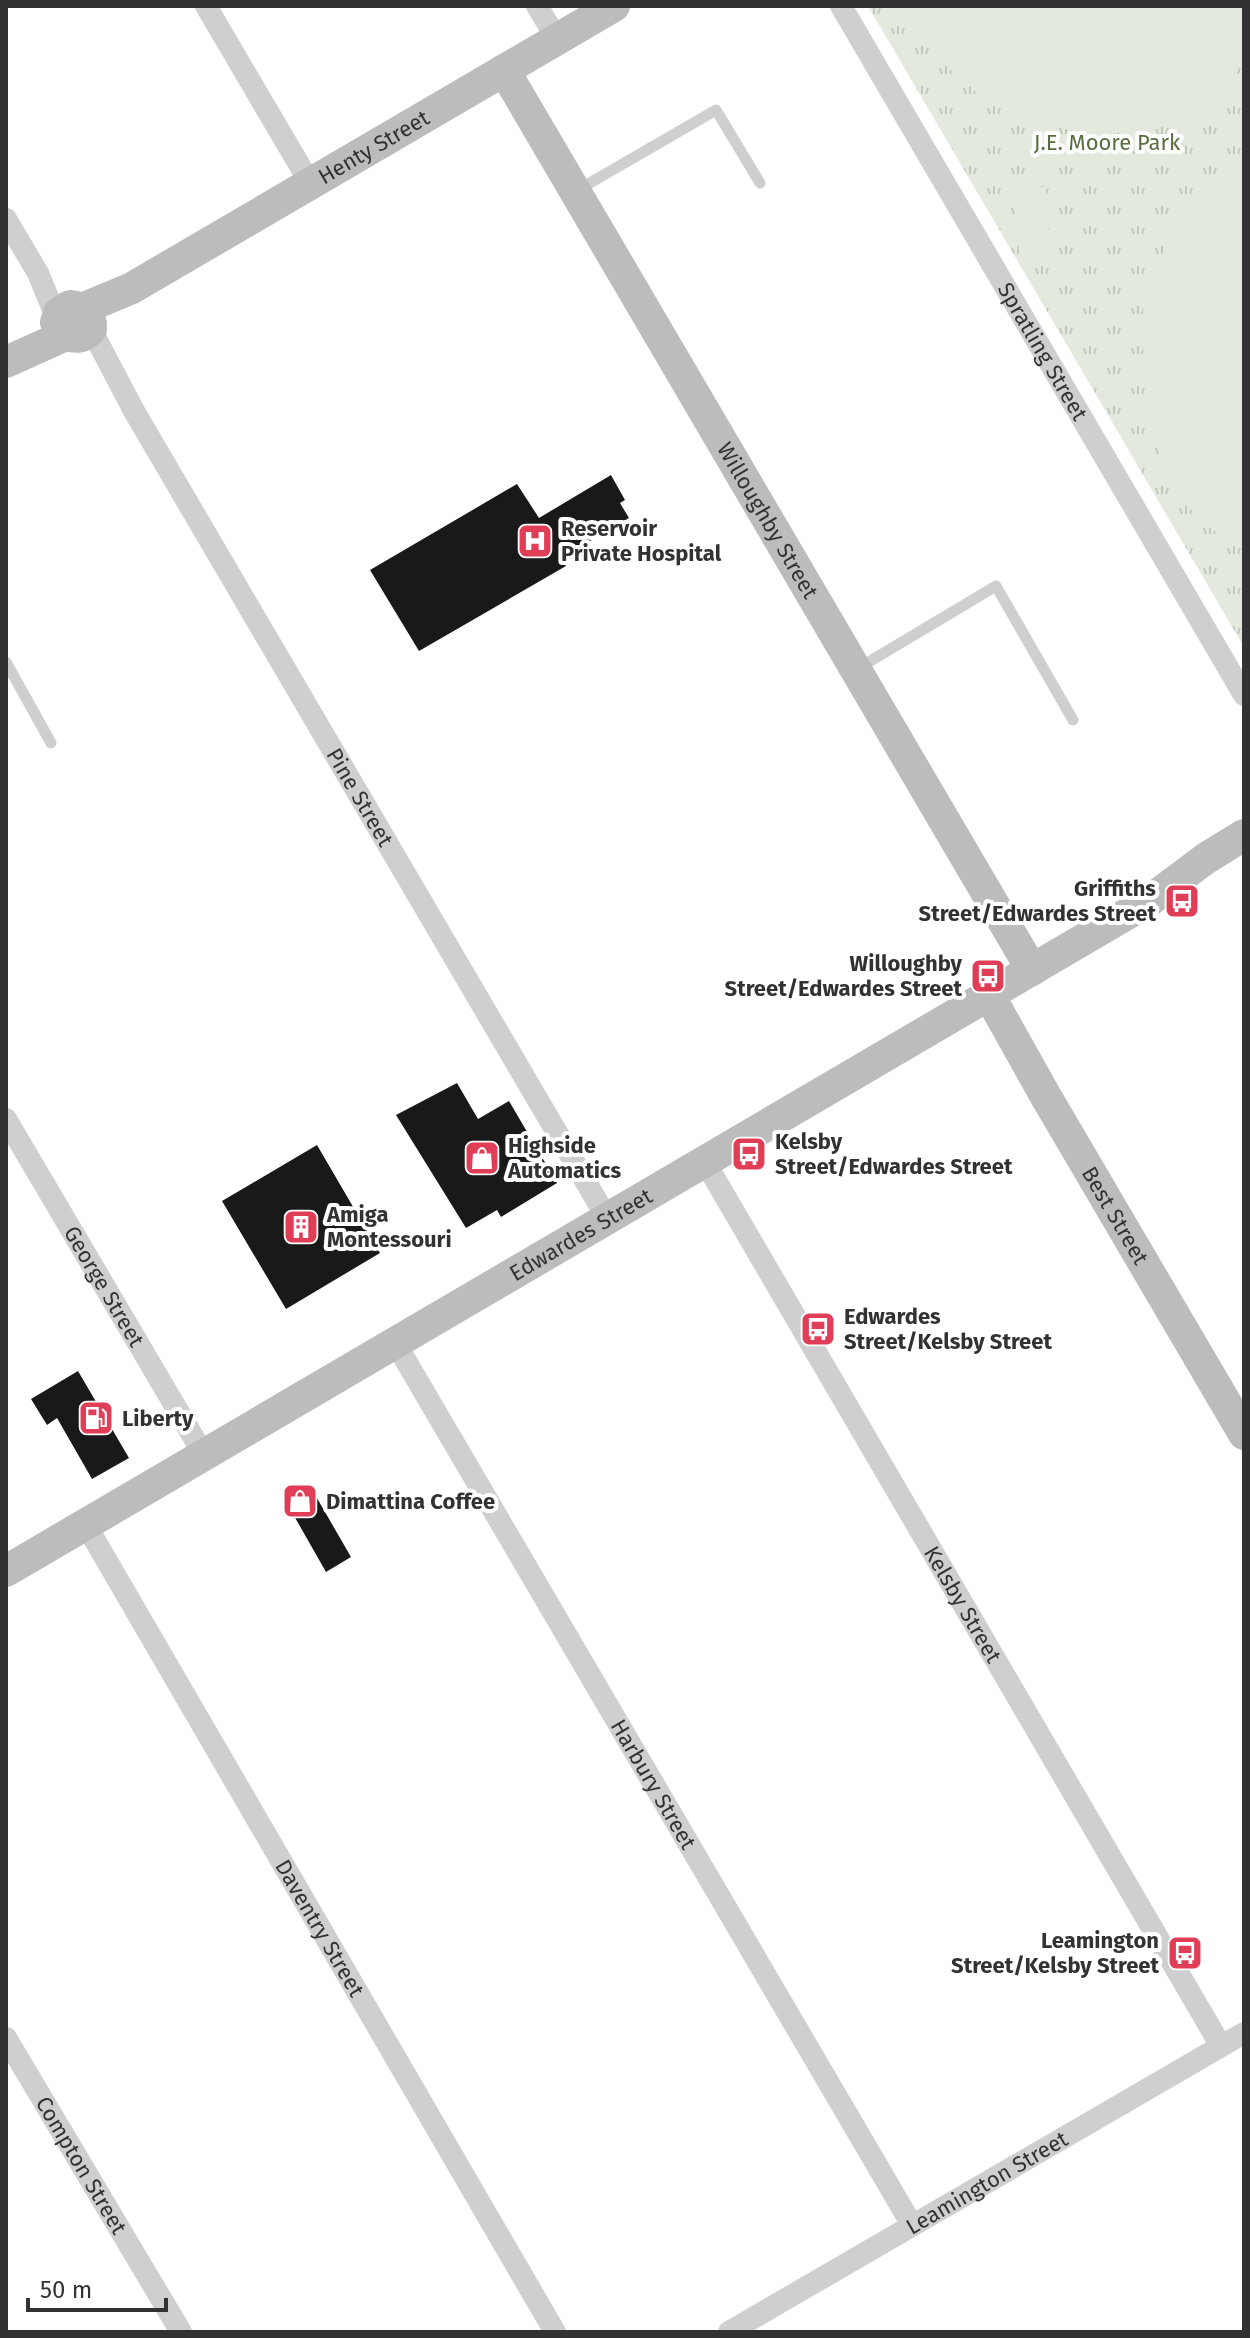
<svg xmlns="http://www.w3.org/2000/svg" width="1250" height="2338" viewBox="0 0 1250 2338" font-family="'Fira Sans',sans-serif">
<defs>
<pattern id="park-tufts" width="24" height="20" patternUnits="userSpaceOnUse" patternTransform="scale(2)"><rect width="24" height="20" fill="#e3e9dc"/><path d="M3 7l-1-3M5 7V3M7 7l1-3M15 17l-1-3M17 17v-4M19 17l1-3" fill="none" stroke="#c3c8bd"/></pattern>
</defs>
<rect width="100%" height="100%" fill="#fff"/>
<path fill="url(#park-tufts)" d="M 868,6 L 1244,6 L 1244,647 Z"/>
<path fill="#e3e9dc" d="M 913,6 L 1244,6 L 1244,59 L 1222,91 L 1194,114 L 1152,131 L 1123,132 L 1098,136 L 1056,127 L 980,95 L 949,69 L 924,38 Z
M 1244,152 L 1244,546 C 1168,519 1149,435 1144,364 C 1143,343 1141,323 1144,303 C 1151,263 1194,194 1224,166 C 1230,160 1238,156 1244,152 Z
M 1046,187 L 1049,255 L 1019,257 L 1016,188 Z"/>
<path fill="#191919" d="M 611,475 L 625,500 L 620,503 L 629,518 L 561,558 L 566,566 L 419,651 L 370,570 L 517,484 L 539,518 Z
M 457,1083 L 478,1119 L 509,1101 L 557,1183 L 501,1217 L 497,1210 L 466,1228 L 396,1115 Z
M 317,1145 L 380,1253 L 286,1309 L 222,1201 Z
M 78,1371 L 129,1458 L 92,1479 L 57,1418 L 47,1425 L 31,1399 Z
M 310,1486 L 351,1557 L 326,1572 L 285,1500 Z"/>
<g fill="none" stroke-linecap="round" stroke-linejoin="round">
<path stroke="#cfcfcf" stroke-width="11" d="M 576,191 L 716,110 L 760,183
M 6,662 L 51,743
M 857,669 L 996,586 L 1073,720"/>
<g stroke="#cfcfcf" stroke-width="22">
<path d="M 206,6 L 310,183"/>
<path d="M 537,6 L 557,39"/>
<path id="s1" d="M 841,6 L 1244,695"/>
<path d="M 6,219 L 38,273 L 56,317"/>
<path id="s2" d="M 91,329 L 134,411 L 607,1218"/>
<path id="s3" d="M 6,1119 L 204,1455"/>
<path id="s4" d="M 705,1162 L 1221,2046"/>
<path id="s5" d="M 396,1344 L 912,2225"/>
<path id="s6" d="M 86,1525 L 555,2332"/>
<path id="s7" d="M 6,2038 L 181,2332"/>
<path id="s8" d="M 729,2332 L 1244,2033"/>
</g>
<g stroke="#bcbcbc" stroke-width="32">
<path id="s9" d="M 504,70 L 1032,970"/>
<path d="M 70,306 C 84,307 92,315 91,329 C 83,338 77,338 66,335 L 56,322 L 59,313 Z"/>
<path id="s10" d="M 82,309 L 132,288 L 614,6"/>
<path d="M 6,362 L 66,335"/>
<path id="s11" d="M 989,995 L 1045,1095 L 1244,1434"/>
<path id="s12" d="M 6,1571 L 1149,901 L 1205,859 L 1244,835"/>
</g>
</g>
<defs>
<symbol id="hospital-square" viewBox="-11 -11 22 22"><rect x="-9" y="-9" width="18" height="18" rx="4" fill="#e03e57" stroke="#fff"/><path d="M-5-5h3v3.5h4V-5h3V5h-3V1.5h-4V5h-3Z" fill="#fff"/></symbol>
<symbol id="bus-square" viewBox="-11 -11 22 22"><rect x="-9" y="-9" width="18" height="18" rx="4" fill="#e03e57" stroke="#fff"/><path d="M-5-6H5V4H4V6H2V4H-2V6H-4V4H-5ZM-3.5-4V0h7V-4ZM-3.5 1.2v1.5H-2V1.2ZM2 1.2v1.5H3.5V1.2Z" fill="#fff"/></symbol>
<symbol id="shop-square" viewBox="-11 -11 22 22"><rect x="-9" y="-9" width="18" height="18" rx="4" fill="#e03e57" stroke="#fff"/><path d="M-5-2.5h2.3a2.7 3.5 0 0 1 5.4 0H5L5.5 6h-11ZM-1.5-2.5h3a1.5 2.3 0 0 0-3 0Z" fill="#fff"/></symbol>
<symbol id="building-square" viewBox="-11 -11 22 22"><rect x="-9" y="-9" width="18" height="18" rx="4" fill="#e03e57" stroke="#fff"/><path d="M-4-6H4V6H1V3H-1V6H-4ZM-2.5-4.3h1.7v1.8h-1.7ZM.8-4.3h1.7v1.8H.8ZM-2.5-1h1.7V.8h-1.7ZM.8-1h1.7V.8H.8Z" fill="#fff"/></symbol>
<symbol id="fuel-square" viewBox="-11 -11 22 22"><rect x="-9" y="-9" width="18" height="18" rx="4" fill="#e03e57" stroke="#fff"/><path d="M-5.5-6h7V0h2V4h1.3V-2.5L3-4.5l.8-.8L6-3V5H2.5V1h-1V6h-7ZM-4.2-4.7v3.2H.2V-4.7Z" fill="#fff"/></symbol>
</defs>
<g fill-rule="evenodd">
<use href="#hospital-square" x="515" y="521" width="40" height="40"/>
<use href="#bus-square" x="1162" y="881" width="40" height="40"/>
<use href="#bus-square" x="968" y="956" width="40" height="40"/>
<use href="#bus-square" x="729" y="1134" width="40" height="40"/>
<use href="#shop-square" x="462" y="1138" width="40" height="40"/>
<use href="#building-square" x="281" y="1207" width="40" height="40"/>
<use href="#bus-square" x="798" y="1309" width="40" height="40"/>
<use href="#fuel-square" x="76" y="1398" width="40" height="40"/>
<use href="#shop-square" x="280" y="1481" width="40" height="40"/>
<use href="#bus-square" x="1165" y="1933" width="40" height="40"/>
</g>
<g text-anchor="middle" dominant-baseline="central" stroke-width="8" stroke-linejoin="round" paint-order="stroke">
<g font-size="22" fill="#596e40" stroke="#fff">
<text x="1107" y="142">J.E. Moore Park</text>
</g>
<g font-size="22" fill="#323232" stroke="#fff">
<text stroke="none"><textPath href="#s10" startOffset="334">Henty Street</textPath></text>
<text stroke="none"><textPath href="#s1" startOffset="400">Spratling Street</textPath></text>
<text stroke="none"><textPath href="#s9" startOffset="522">Willoughby Street</textPath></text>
<text stroke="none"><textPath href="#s2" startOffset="540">Pine Street</textPath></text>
<text stroke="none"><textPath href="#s11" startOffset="254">Best Street</textPath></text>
<text stroke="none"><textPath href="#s12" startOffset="666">Edwardes Street</textPath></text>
<text stroke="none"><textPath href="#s3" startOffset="194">George Street</textPath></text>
<text stroke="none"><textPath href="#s4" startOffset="512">Kelsby Street</textPath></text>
<text stroke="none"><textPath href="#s5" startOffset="510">Harbury Street</textPath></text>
<text stroke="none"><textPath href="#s6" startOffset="466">Daventry Street</textPath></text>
<text stroke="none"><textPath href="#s7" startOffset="148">Compton Street</textPath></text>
<text stroke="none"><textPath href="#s8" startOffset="298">Leamington Street</textPath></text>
</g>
<g font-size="22" font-weight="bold" fill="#323232" stroke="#fff" text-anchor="start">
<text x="561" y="528">Reservoir<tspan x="561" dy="25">Private Hospital</tspan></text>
<text x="1156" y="888" text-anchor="end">Griffiths<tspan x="1156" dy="25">Street/Edwardes Street</tspan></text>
<text x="962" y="963" text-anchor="end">Willoughby<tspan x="962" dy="25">Street/Edwardes Street</tspan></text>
<text x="775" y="1141">Kelsby<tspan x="775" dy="25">Street/Edwardes Street</tspan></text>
<text x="508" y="1145">Highside<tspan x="508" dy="25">Automatics</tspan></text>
<text x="327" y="1214">Amiga<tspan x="327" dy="25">Montessouri</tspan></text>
<text x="844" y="1316">Edwardes<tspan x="844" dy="25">Street/Kelsby Street</tspan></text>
<text x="122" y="1418">Liberty</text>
<text x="326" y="1501">Dimattina Coffee</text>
<text x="1159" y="1940" text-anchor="end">Leamington<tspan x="1159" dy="25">Street/Kelsby Street</tspan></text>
</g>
</g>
<rect width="1250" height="2338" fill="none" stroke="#323232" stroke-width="16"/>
<path d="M28 2298v12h138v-12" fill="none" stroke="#323232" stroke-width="4"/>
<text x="40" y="2298" font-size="24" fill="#323232" stroke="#ffffff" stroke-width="6" paint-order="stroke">50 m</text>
</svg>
